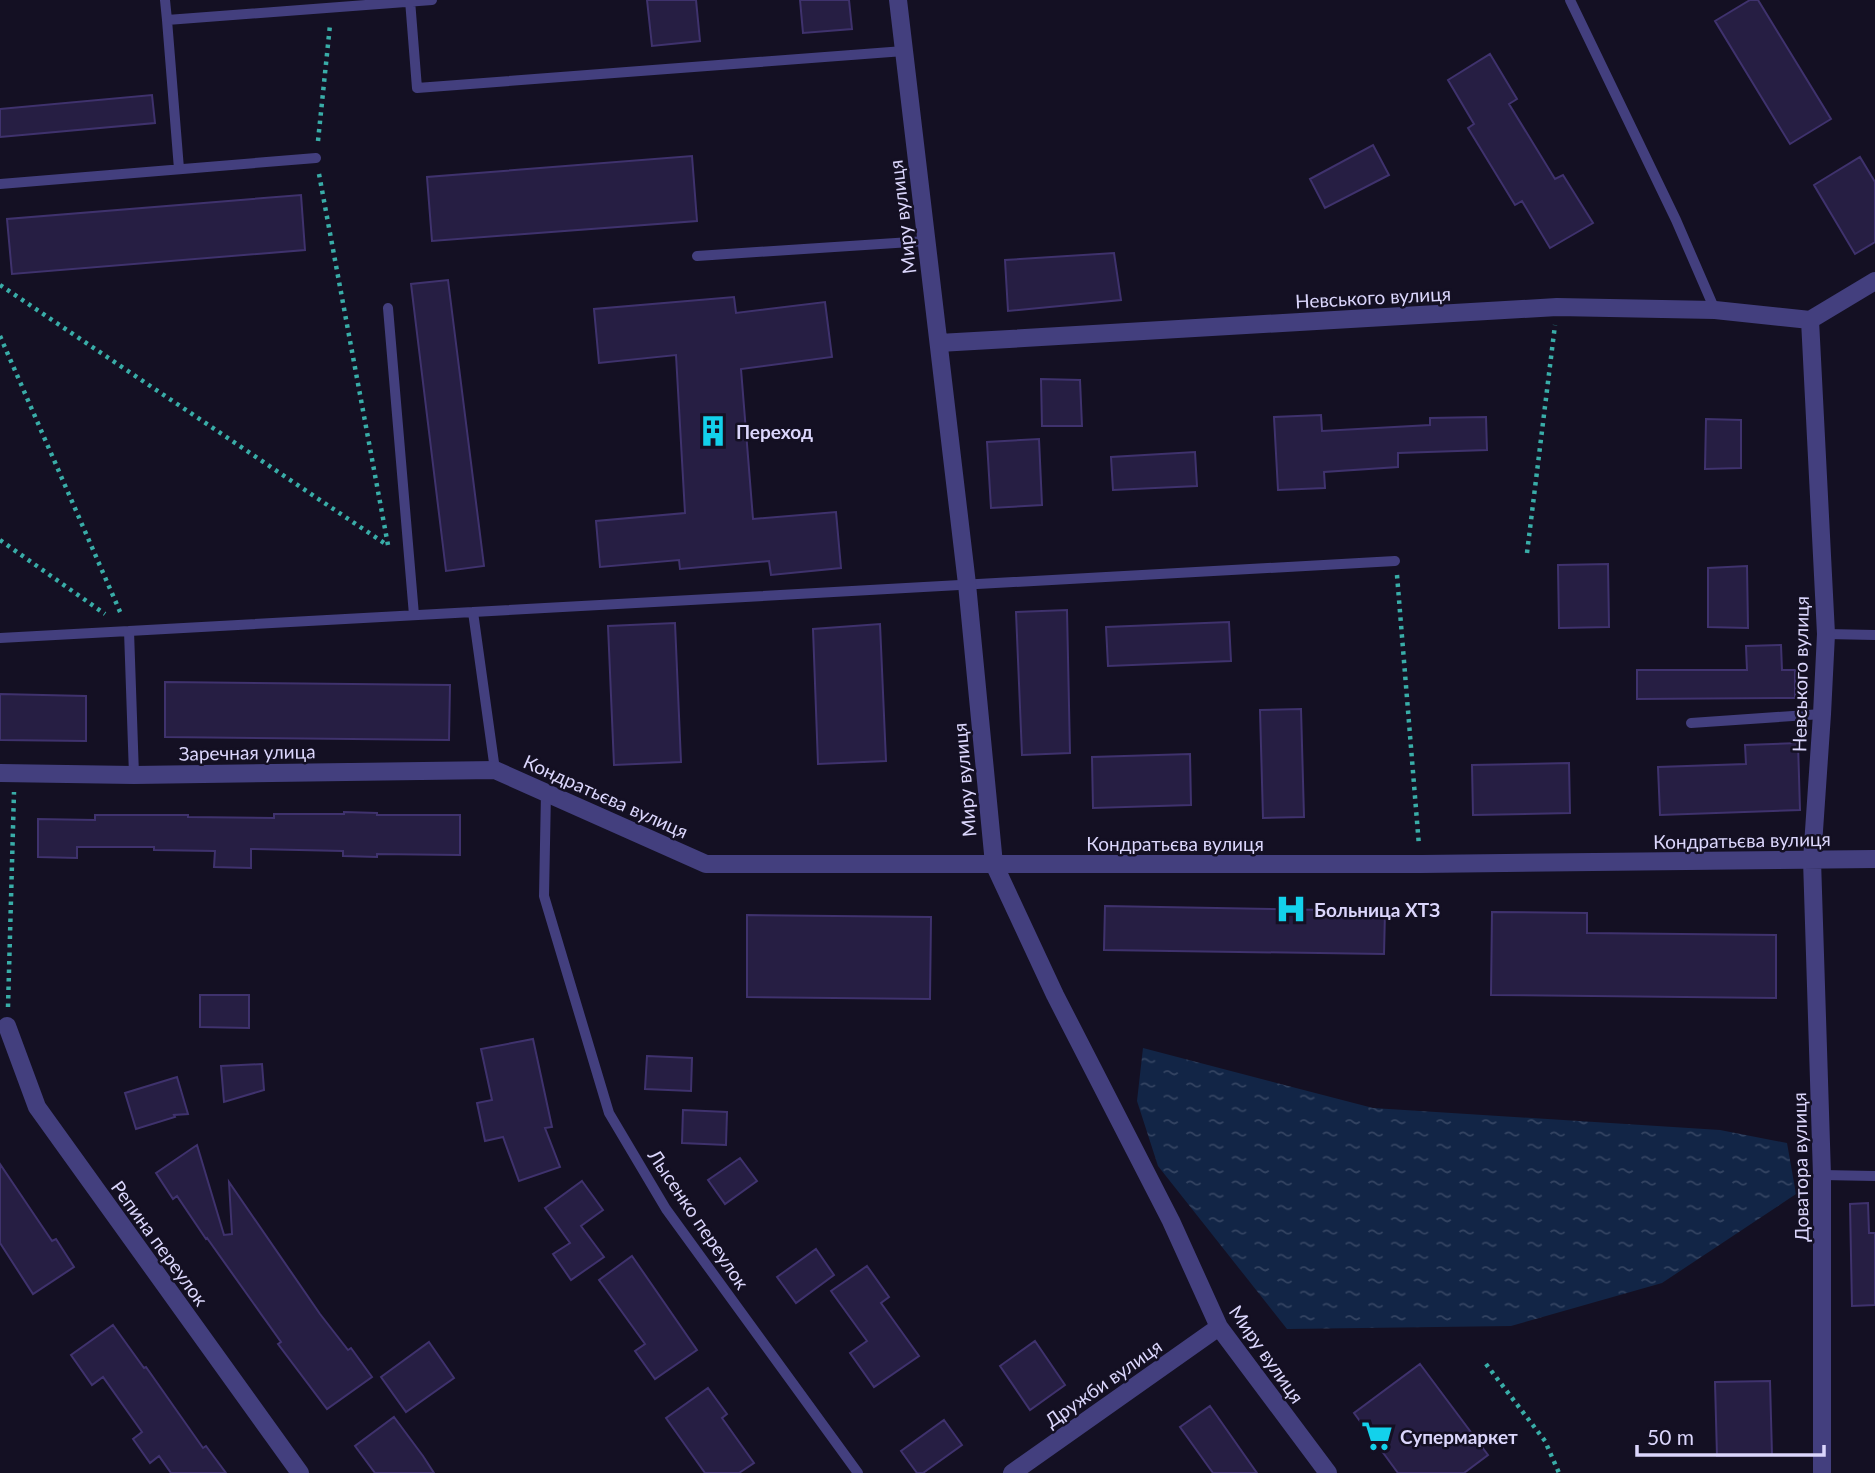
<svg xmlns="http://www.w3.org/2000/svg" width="1875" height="1473" viewBox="0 0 1875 1473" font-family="Lato,sans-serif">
<defs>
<pattern id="water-ripples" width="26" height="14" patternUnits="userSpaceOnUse" patternTransform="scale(1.75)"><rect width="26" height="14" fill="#122546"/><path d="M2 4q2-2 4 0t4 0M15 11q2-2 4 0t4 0" fill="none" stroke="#344462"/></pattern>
</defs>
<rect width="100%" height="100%" fill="#141023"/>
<path fill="url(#water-ripples)" d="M 1143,1048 L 1373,1108 L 1720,1130 L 1787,1143 L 1796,1194 L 1662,1283 L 1511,1326 L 1287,1329 L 1158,1166 L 1137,1101 Z"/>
<path fill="#261e43" stroke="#3f326d" stroke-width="2" d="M 647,0 L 696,0 L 700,41 L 652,46 Z
M 800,0 L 849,0 L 852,29 L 803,33 Z
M 1750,0 L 1758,0 L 1831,119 L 1790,144 L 1715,21 Z
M 1490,54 L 1517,99 L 1509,104 L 1555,179 L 1563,175 L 1593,223 L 1550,248 L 1522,201 L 1515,205 L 1468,128 L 1474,124 L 1448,80 Z
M 152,95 L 155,123 L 0,137 L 0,109 Z
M 1373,145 L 1389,175 L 1325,208 L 1310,179 Z
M 692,156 L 697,221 L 432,241 L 427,177 Z
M 1860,157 L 1875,182 L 1875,242 L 1855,254 L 1814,185 Z
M 301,195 L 305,250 L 12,274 L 7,219 Z
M 1114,253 L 1121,300 L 1008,311 L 1005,260 Z
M 448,280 L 484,566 L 446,571 L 411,284 Z
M 734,297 L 736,313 L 825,302 L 832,357 L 741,369 L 753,519 L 836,512 L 841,568 L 771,575 L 769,561 L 680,569 L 679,560 L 600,567 L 596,521 L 685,513 L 676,355 L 599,363 L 594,309 Z
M 1041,379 L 1080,380 L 1082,426 L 1042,426 Z
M 1321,415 L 1322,431 L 1430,425 L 1430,418 L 1486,417 L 1487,450 L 1398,453 L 1398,467 L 1324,472 L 1325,488 L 1278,490 L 1274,417 Z
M 1706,419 L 1741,420 L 1741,468 L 1705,469 Z
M 1039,439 L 1042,505 L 991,508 L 987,442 Z
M 1195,452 L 1197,486 L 1113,490 L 1111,457 Z
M 1608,564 L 1609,627 L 1559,628 L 1558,565 Z
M 1747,566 L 1748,628 L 1708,627 L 1708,568 Z
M 1067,610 L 1070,753 L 1022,755 L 1016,612 Z
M 1229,622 L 1231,661 L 1108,666 L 1106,627 Z
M 675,623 L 681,762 L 614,765 L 608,626 Z
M 880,624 L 886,761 L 818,764 L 813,629 Z
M 1781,645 L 1782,670 L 1795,670 L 1795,698 L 1637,699 L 1637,670 L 1747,670 L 1746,646 Z
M 165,682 L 450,685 L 449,740 L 165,737 Z
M 0,694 L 86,696 L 86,741 L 0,740 Z
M 1301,709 L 1304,817 L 1263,818 L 1260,710 Z
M 1798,743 L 1800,810 L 1660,815 L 1658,767 L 1746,764 L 1745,745 Z
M 1190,754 L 1191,805 L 1093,808 L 1092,757 Z
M 1569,763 L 1570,813 L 1473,815 L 1472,765 Z
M 344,812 L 377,813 L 377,815 L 460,815 L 460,855 L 377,854 L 377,857 L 343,856 L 343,851 L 251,849 L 251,868 L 214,867 L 215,851 L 154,850 L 154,847 L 77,847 L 77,858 L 38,857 L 38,819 L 95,820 L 95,815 L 188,815 L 188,817 L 274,818 L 274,814 L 344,814 Z
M 1105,906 L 1385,911 L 1384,954 L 1104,950 Z
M 1492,912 L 1587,913 L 1587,933 L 1776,935 L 1776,998 L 1491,995 Z
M 747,915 L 931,917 L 930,999 L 747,997 Z
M 200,995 L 249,995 L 249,1028 L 200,1027 Z
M 533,1039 L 552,1127 L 545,1128 L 560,1167 L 519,1181 L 503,1137 L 485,1141 L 477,1103 L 492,1100 L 481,1049 Z
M 647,1056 L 692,1058 L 691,1091 L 645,1089 Z
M 262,1064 L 264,1090 L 224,1102 L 221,1066 Z
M 177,1077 L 188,1114 L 174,1115 L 175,1117 L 136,1129 L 125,1093 Z
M 683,1110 L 727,1112 L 726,1145 L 682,1143 Z
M 197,1145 L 224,1235 L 232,1234 L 229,1182 L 320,1314 L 348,1350 L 351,1348 L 372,1377 L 327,1409 L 278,1344 L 281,1342 L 207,1238 L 206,1239 L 177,1196 L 173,1199 L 156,1173 Z
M 740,1158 L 757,1181 L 725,1204 L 708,1180 Z
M 0,1164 L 52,1241 L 56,1239 L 74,1267 L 33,1294 L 0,1243 Z
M 582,1181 L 603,1210 L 581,1226 L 604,1257 L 571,1280 L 553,1254 L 570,1243 L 545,1208 Z
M 1868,1203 L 1869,1233 L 1875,1233 L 1875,1305 L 1852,1306 L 1850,1204 Z
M 816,1249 L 834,1275 L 796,1303 L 777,1277 Z
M 632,1256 L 697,1350 L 655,1379 L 635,1351 L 645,1344 L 599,1280 Z
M 867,1266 L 889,1297 L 881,1303 L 919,1356 L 874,1387 L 850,1353 L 867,1341 L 831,1291 Z
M 113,1325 L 144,1368 L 146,1367 L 203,1448 L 206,1446 L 226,1473 L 171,1473 L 159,1456 L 150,1463 L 133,1439 L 142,1432 L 103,1377 L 92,1385 L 71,1355 Z
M 1035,1341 L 1065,1385 L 1030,1410 L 1000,1366 Z
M 429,1342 L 454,1378 L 406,1412 L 381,1377 Z
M 1420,1364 L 1488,1455 L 1464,1473 L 1398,1473 L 1354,1413 Z
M 1770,1381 L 1772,1455 L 1717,1456 L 1715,1382 Z
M 708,1388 L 727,1414 L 722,1418 L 754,1463 L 739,1473 L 705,1473 L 666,1418 Z
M 1210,1406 L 1257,1473 L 1213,1473 L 1180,1427 Z
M 394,1417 L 423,1456 L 434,1473 L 375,1473 L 355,1446 Z
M 944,1420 L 962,1445 L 923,1473 L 917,1473 L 901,1451 Z"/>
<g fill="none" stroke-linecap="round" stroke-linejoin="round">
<path stroke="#39ada8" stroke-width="4.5" stroke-dasharray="3.5 5" stroke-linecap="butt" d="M 318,141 L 330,25
M 319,174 L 388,545
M 0,285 L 387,545
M 0,336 L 121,614
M 0,540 L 105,614
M 1527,553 L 1555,325
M 1397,575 L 1419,846
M 8,1007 L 14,792
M 1486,1364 L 1545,1441 L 1559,1473"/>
<path stroke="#433f7e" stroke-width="10" d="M 165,0 L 167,20
M 410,0 L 417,88 L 904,51
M 1570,0 L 1676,220 L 1715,310
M 179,169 L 167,20 L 432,0
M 0,184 L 316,158
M 697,256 L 926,241
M 388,308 L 414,615
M 1826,634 L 1875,635
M 0,638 L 129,631
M 1691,723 L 1822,714
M 495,770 L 473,612 L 1395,561
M 134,775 L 129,631 L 473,612
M 546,792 L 544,896 L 609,1113 L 666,1209 L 858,1473
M 1822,1175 L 1875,1176"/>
<path stroke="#433f7e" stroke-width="18" d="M 898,0 L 967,584 L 994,864 L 1055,995 L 1171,1221 L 1219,1327 L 1328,1473
M 1810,320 L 1826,634 L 1822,714 L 1812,860 L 1822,1175 L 1822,1473
M 939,343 L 1557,307 L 1715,310 L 1810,320 L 1875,281
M 0,773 L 134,775 L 495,770 L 706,864 L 1421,864 L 1875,859
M 7,1026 L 37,1107 L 300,1473
M 1012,1473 L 1219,1327"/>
</g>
<defs>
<symbol id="building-bare" viewBox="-9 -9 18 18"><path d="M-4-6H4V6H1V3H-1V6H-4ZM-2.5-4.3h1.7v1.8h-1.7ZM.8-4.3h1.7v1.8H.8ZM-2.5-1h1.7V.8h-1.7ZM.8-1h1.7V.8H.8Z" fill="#13d1eb" stroke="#141023" stroke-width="2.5" paint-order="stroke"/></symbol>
<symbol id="hospital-bare" viewBox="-9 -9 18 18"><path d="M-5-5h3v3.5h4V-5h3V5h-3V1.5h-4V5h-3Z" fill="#13d1eb" stroke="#141023" stroke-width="2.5" paint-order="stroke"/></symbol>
<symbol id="supermarket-bare" viewBox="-9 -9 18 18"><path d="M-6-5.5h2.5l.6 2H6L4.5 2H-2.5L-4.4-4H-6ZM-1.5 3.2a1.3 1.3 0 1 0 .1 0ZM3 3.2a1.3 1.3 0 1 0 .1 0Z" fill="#13d1eb" stroke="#141023" stroke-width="2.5" paint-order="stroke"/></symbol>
</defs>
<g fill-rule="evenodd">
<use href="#building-bare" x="691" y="409" width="44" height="44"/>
<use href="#hospital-bare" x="1269" y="887" width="44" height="44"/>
<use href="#supermarket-bare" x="1355" y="1414" width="44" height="44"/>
</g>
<g text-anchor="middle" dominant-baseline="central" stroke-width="5" stroke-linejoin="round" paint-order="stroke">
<g font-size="19" fill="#dbd6fc" stroke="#141023">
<text transform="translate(902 217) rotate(-97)">Миру вулиця</text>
<text transform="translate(1373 297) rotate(-3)">Невського вулиця</text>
<text transform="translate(1800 674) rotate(-89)">Невського вулиця</text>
<text transform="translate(247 752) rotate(-1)">Заречная улица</text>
<text transform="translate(964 780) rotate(-95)">Миру вулиця</text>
<text transform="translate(606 796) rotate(24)">Кондратьєва вулиця</text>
<text transform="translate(1742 840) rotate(-1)">Кондратьєва вулиця</text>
<text x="1175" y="843">Кондратьєва вулиця</text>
<text transform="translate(1800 1167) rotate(-91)">Доватора вулиця</text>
<text transform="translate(699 1219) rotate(56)">Лысенко переулок</text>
<text transform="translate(160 1243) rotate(54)">Репина переулок</text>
<text transform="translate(1267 1354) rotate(55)">Миру вулиця</text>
<text transform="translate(1103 1383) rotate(-35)">Дружби вулиця</text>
</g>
<g font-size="19" font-weight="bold" fill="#dbd6fc" stroke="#141023" text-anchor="start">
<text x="736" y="431">Переход</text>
<text x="1314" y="909">Больница ХТЗ</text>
<text x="1400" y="1436">Супермаркет</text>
</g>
</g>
<path d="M1637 1445v10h187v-10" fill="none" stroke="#dbd6fc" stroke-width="3.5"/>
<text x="1647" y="1445" font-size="21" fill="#dbd6fc" stroke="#141023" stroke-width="5" paint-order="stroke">50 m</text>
</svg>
